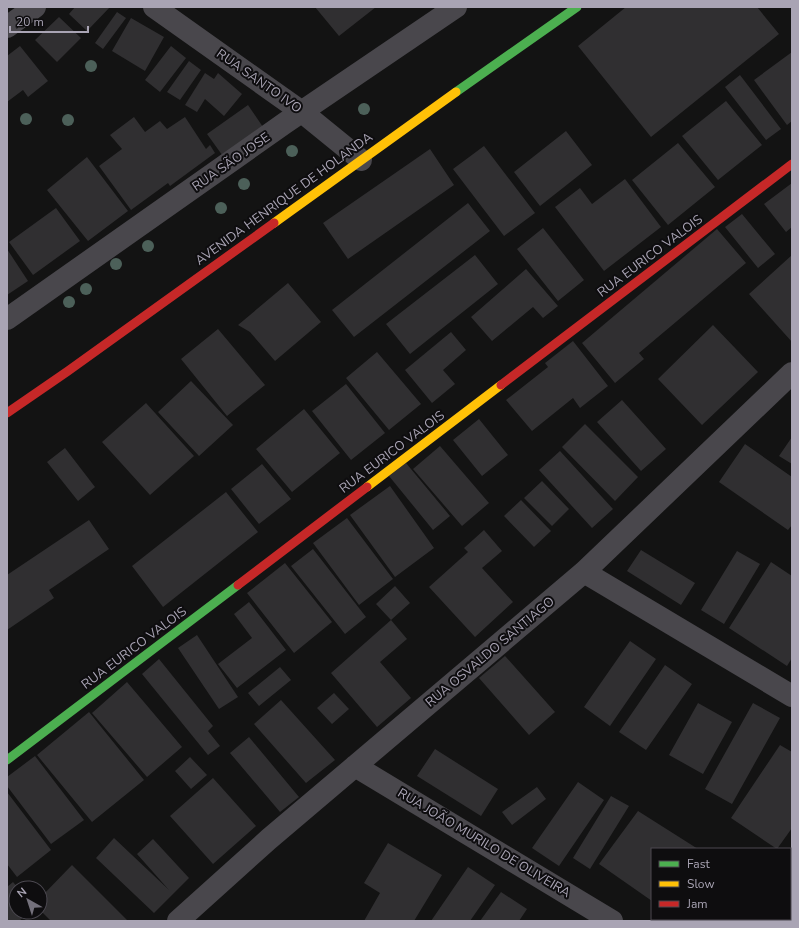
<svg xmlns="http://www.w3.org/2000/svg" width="799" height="928" viewBox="0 0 799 928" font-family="'Nunito Sans',sans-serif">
<rect width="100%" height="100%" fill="#131313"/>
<path fill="#302f31" d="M 75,7 L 110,7 L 87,31 L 69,14 Z
M 315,7 L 376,7 L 339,36 Z
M 626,7 L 757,7 L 779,34 L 651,137 L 578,46 Z
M 117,12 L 126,18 L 103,49 L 95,43 Z
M 59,17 L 81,38 L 57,62 L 35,40 Z
M 131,18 L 164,37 L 145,71 L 112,51 Z
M 20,46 L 48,81 L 28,97 L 23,90 L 7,102 L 7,56 Z
M 171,46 L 186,58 L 160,92 L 145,80 Z
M 792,52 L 792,121 L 787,125 L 754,80 Z
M 189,61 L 201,70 L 180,100 L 167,92 Z
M 205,73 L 214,79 L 218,73 L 242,94 L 224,116 L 205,99 L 197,112 L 185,105 Z
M 740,75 L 781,129 L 766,140 L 725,87 Z
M 726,101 L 762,145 L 718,180 L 682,136 Z
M 248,105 L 265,130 L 225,159 L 207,134 Z
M 134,117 L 145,132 L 160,121 L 167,129 L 185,117 L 206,149 L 210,145 L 215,153 L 170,186 L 168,183 L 131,210 L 99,166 L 122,149 L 110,135 Z
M 566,131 L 592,165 L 540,206 L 514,172 Z
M 678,143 L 715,187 L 668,225 L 632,180 Z
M 484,146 L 535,213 L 504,236 L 453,169 Z
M 430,149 L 454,185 L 348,259 L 323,223 Z
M 87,157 L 128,211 L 88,241 L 47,190 Z
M 625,179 L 661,227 L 604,271 L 555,207 L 580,188 L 592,204 Z
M 792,183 L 792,227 L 786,232 L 764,204 Z
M 468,203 L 490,231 L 354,337 L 332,310 Z
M 56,208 L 80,241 L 33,275 L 9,242 Z
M 742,214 L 775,254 L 758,268 L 725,227 Z
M 543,228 L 584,280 L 558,301 L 517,249 Z
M 717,229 L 746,263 L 639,353 L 644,359 L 615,383 L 582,343 Z
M 7,249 L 28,281 L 7,295 Z
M 475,255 L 498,284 L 410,354 L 386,324 Z
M 792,255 L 792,342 L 749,294 Z
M 526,269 L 558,306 L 543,318 L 533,307 L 492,341 L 471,317 Z
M 288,283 L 321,322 L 275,361 L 250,332 L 238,325 Z
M 713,325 L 758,372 L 702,425 L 658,379 Z
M 218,329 L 265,385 L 227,416 L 181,359 Z
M 451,332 L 466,350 L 443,370 L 455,384 L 432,403 L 405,370 Z
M 573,341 L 608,386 L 580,408 L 573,398 L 532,431 L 506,400 L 548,367 L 545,363 Z
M 377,352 L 421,404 L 389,430 L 346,378 Z
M 191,381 L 233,425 L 199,456 L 158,412 Z
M 346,384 L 385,433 L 351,460 L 312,411 Z
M 622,400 L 666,449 L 641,471 L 597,422 Z
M 146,403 L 194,456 L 150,495 L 102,442 Z
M 304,409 L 340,453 L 292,492 L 256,449 Z
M 479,419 L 508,455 L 482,476 L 453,440 Z
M 585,424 L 638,477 L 615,501 L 562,447 Z
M 792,437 L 792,464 L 779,456 Z
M 745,444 L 792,477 L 792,525 L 788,530 L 719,482 Z
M 440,446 L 489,503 L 462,526 L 413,469 Z
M 65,448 L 95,487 L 78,501 L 47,462 Z
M 560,451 L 613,509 L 592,528 L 539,470 Z
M 406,463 L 450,516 L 433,530 L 389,476 Z
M 262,464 L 291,499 L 259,524 L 231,489 Z
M 542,481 L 569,509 L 552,526 L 524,498 Z
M 390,486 L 434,548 L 395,577 L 350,515 Z
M 226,492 L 258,532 L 163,607 L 132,566 Z
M 521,500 L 551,531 L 534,547 L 504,516 Z
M 347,518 L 393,579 L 359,605 L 313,543 Z
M 89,520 L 109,549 L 49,590 L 54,598 L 7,630 L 7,575 Z
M 484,530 L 502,551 L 482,568 L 513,602 L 475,637 L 429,587 L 468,552 L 464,548 Z
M 313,549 L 366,617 L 345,634 L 291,566 Z
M 641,550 L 695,583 L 681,605 L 627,571 Z
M 737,551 L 760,564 L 724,624 L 701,610 Z
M 771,562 L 792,576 L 792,658 L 787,666 L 729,628 Z
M 285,563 L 332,622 L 294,653 L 247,593 Z
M 395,586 L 410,603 L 391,620 L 376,604 Z
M 249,602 L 286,650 L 237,688 L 218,664 L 252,638 L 234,614 Z
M 391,620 L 407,639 L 380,662 L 411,698 L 377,727 L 331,673 Z
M 197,635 L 238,697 L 219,709 L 178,648 Z
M 630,641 L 656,659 L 610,726 L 584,707 Z
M 505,656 L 555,712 L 529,735 L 479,678 Z
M 159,659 L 213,726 L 208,731 L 220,746 L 208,755 L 142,674 Z
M 665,665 L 692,684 L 646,750 L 619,732 Z
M 280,667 L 291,680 L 259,706 L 248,693 Z
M 127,682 L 182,747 L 147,777 L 92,713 Z
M 334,693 L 349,709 L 332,724 L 317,708 Z
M 281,700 L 335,760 L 306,783 L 254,724 Z
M 698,703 L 732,722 L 703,774 L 669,755 Z
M 753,703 L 780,718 L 732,804 L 705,789 Z
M 89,712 L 144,780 L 92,822 L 37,755 Z
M 249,737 L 299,797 L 280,812 L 230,753 Z
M 780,745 L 792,752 L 792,828 L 777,849 L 731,818 Z
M 435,749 L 498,789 L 481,816 L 417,776 Z
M 35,756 L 84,820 L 51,844 L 7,786 L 7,777 Z
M 190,757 L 207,775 L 191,789 L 175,771 Z
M 213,778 L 256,826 L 213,864 L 170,816 Z
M 578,782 L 604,800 L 559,866 L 532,848 Z
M 537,787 L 546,799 L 512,825 L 502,812 Z
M 7,792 L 51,850 L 17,877 L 7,864 Z
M 611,796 L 629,806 L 590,869 L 573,858 Z
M 638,811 L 698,849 L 652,849 L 652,901 L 599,864 Z
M 114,838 L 169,890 L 137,854 L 153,839 L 189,878 L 154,913 L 96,858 Z
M 388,843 L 442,875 L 414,921 L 364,921 L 380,893 L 364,883 Z
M 72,865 L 128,921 L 51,921 L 40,910 L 40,898 Z
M 468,867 L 495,885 L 470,921 L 431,921 Z
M 13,882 L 18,888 L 16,888 L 16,912 L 30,912 L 19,921 L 7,921 L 7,887 Z
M 501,892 L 527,909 L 519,921 L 480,921 Z
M 707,919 L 749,919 L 748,921 L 706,921 Z"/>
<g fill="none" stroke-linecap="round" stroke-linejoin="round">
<path stroke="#49474c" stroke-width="22" d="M 154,7 L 302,112 L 361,160
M 7,27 L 35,7
M 7,319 L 285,123 L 456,7
M 584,572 L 792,696
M 355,766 L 612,921
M 178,921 L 269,839 L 584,572 L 792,373"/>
<path stroke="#4caf50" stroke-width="9" d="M 456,92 L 577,7
M 7,760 L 238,585"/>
<path stroke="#ffc107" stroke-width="9" d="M 274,223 L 456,92
M 367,487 L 501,385"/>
<path stroke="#c62828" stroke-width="9" d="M 501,385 L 792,164
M 7,413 L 68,371 L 274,223
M 238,585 L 367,487"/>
</g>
<g fill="#4c6059">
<circle cx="91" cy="66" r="6"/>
<circle cx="364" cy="109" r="6"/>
<circle cx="26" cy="119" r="6"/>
<circle cx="68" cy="120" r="6"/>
<circle cx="292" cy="151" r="6"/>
<circle cx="244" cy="184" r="6"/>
<circle cx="221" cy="208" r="6"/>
<circle cx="148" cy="246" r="6"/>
<circle cx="116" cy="264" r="6"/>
<circle cx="86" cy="289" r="6"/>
<circle cx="69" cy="302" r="6"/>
</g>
<g text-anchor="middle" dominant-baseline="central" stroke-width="4" stroke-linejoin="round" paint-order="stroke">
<g font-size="13" fill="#a9a4b4" stroke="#0e0d0f">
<text transform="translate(259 81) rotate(35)">RUA SANTO IVO</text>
<text transform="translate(231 162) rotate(-35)">RUA SÃO JOSE</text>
<text transform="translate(284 199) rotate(-36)">AVENIDA HENRIQUE DE HOLANDA</text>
<text transform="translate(650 256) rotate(-37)">RUA EURICO VALOIS</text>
<text transform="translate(392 452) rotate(-37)">RUA EURICO VALOIS</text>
<text transform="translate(134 648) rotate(-37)">RUA EURICO VALOIS</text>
<text transform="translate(490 652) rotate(-40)">RUA OSVALDO SANTIAGO</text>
<text transform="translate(484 843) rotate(31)">RUA JOÃO MURILO DE OLIVEIRA</text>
</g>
</g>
<rect width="799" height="928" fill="none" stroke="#a9a4b4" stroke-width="16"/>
<rect x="651" y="848" width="140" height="72" fill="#0e0d0f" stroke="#4c4951"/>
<rect x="659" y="861" width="20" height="6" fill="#4caf50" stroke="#4c4951"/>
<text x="687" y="868" font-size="12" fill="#a9a4b4">Fast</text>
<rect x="659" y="881" width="20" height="6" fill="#ffc107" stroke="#4c4951"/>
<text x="687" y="888" font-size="12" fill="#a9a4b4">Slow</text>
<rect x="659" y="901" width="20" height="6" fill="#c62828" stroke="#4c4951"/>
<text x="687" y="908" font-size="12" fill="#a9a4b4">Jam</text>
<g transform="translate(28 900) rotate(321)"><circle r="19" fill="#0e0d0f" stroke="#4c4951"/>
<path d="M0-3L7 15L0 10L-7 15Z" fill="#74717c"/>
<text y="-6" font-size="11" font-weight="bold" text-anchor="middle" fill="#a9a4b4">N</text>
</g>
<path d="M10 26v6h78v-6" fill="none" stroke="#a9a4b4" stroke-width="2"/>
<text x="16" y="26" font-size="12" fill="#a9a4b4" stroke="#0e0d0f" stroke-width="3" paint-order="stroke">20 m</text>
</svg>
